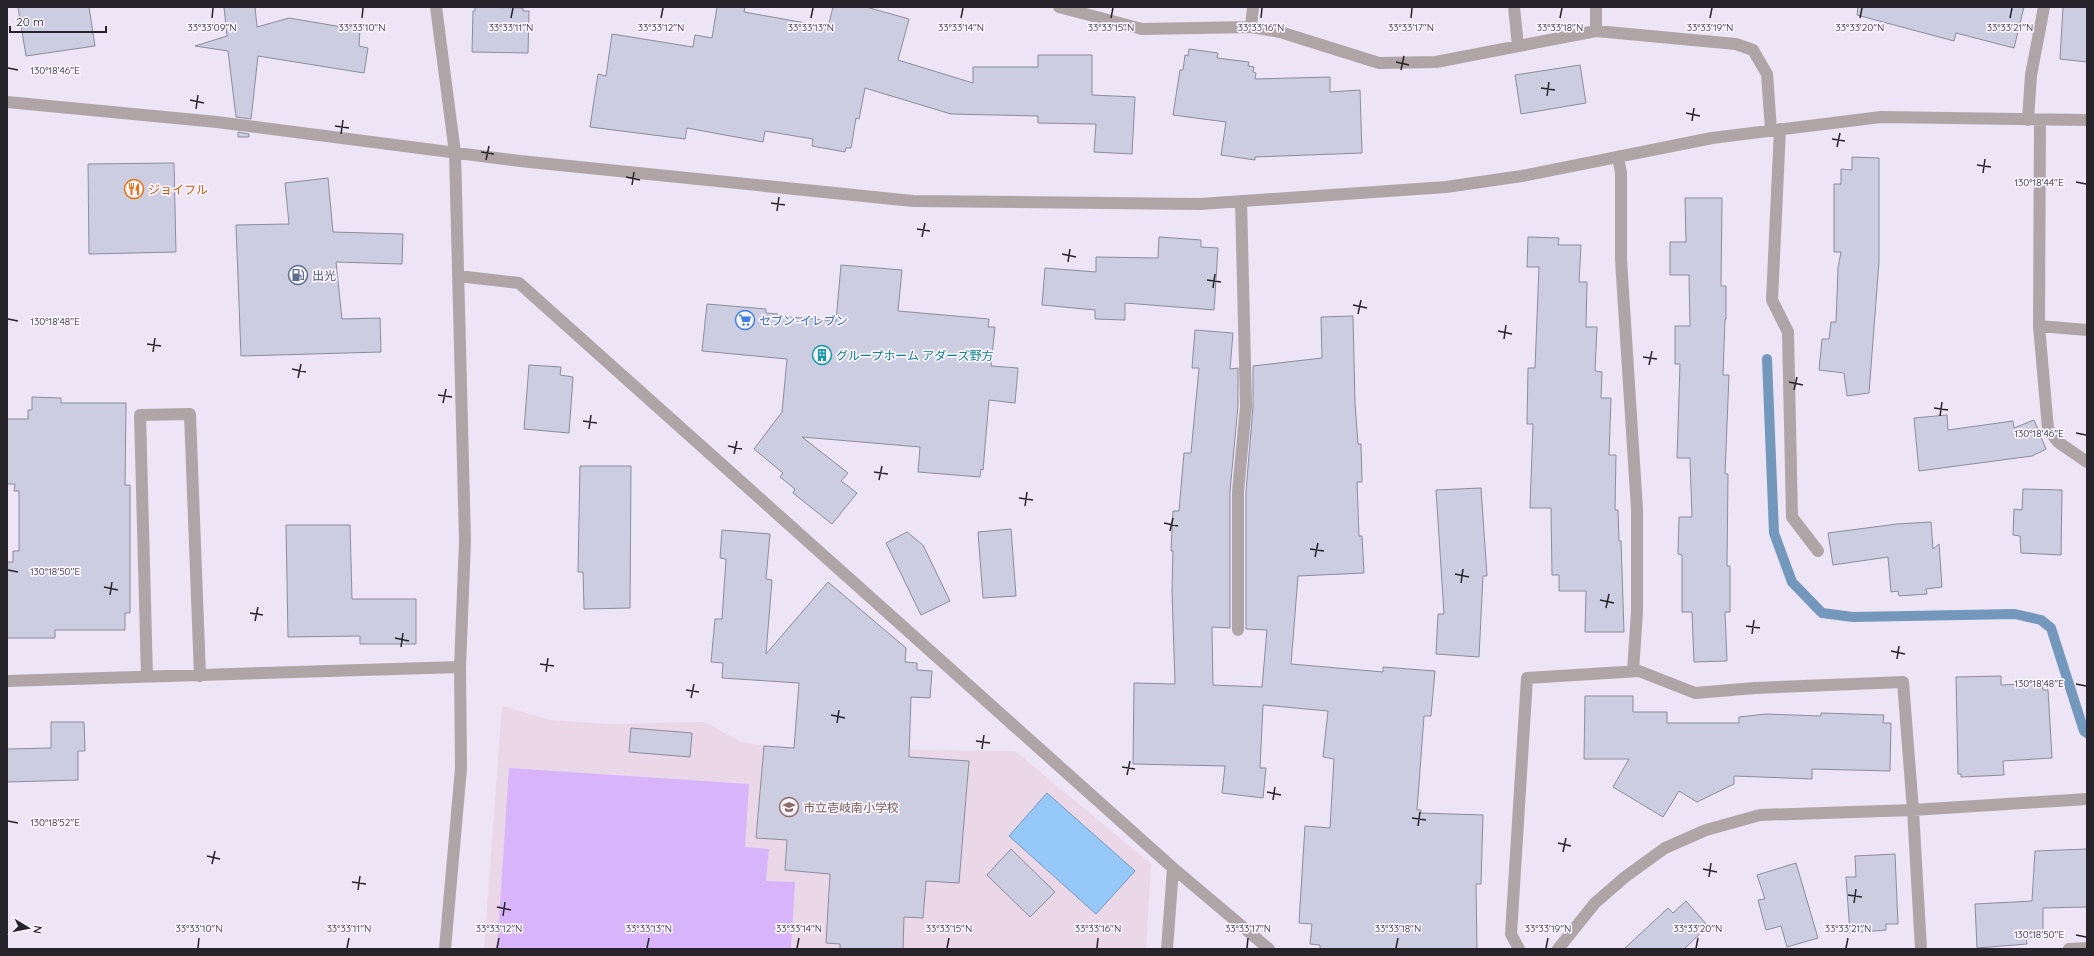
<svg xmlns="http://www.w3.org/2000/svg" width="2094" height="956" viewBox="0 0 2094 956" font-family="Quicksand,'Noto Sans JP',sans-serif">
<rect width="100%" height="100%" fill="#ede4f6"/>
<path fill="#ead7e8" d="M 502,706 L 550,720 L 610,724 L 704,722 L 741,742 L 781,748 L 1015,751 L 1151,864 L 1146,949 L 484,949 Z"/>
<path fill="#d8b5fa" d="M 509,768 L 749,784 L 745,847 L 769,849 L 766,881 L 795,882 L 791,949 L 497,949 Z"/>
<path fill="#96c9fa" stroke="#7497bc" d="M 1047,793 L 1135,871 L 1096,914 L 1009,836 Z"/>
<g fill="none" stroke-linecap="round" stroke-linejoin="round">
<path stroke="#7497bc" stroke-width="10" d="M 1767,359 L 1774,533 L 1792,582 L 1822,613 L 1853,617 L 2015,614 L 2041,620 L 2051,628 L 2084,731 L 2087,733"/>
</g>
<path fill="#cccde0" stroke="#8b8c9e" d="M 18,7 L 89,7 L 95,46 L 26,56 Z
M 224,7 L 255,7 L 257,27 L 289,18 L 360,30 L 359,46 L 368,48 L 364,73 L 258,56 L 251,119 L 236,117 L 228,51 L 195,46 L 227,36 Z
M 475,7 L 523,8 L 523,11 L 529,11 L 528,53 L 472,52 L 473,11 L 475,11 Z
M 717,7 L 745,7 L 744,12 L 828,27 L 833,7 L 866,7 L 909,19 L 898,60 L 973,83 L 973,67 L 1038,67 L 1038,55 L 1092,55 L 1092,95 L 1135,97 L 1132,154 L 1094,152 L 1096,124 L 1038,123 L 1038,116 L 951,114 L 865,88 L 859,119 L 856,118 L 851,148 L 846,148 L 845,152 L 812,146 L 813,139 L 765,131 L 763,142 L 687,128 L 685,139 L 590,127 L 598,74 L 606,76 L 612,34 L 693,47 L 695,35 L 712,38 Z
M 1858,7 L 2024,7 L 2014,48 L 1956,33 L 1954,41 L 1857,15 Z
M 2063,7 L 2087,7 L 2087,62 L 2060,59 Z
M 1189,49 L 1218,53 L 1217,58 L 1249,62 L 1248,66 L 1254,67 L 1253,72 L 1256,73 L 1255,79 L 1330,77 L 1330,92 L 1360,90 L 1362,153 L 1255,157 L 1255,160 L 1221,155 L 1226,122 L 1173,115 L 1180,70 L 1183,70 L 1185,55 L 1188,56 Z
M 1580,65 L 1586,103 L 1521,114 L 1515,75 Z
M 238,132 L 249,134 L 249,137 L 238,137 Z
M 1852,157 L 1879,158 L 1879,262 L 1869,393 L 1847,396 L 1844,373 L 1819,370 L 1822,339 L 1829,339 L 1831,322 L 1836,322 L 1838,268 L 1841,252 L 1834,252 L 1834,184 L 1841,184 L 1841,169 L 1852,170 Z
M 174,163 L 176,252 L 89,254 L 88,164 Z
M 328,178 L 333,232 L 403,234 L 402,264 L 336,262 L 342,319 L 380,318 L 381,352 L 241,356 L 236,225 L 289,224 L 285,183 Z
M 1685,198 L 1722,198 L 1721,286 L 1726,286 L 1726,319 L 1725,319 L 1723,375 L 1729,375 L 1725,474 L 1728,474 L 1727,566 L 1730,566 L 1730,612 L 1725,612 L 1727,661 L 1694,662 L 1692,612 L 1682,612 L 1682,555 L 1678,554 L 1679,517 L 1692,517 L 1690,458 L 1677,458 L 1680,364 L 1675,364 L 1675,326 L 1690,326 L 1689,275 L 1670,275 L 1670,242 L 1686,242 Z
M 1159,237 L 1201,240 L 1201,247 L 1218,248 L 1214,310 L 1125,303 L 1125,320 L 1095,319 L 1095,310 L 1042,305 L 1045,268 L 1096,272 L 1096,257 L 1158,258 Z
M 1528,237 L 1559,238 L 1558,245 L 1581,245 L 1579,282 L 1587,282 L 1586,327 L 1597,327 L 1595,371 L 1602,372 L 1601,398 L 1611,398 L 1609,455 L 1616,455 L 1615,510 L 1618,510 L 1619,541 L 1621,541 L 1624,632 L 1585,632 L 1586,591 L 1559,591 L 1559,575 L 1552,575 L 1551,508 L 1530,508 L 1533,424 L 1527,424 L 1528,368 L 1535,368 L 1539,267 L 1527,267 Z
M 841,265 L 902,270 L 898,311 L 989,319 L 988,327 L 995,327 L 991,366 L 1018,368 L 1015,403 L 989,400 L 983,470 L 981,469 L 980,477 L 918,472 L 920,447 L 802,437 L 848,473 L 841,481 L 857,493 L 832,524 L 793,493 L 795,489 L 780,477 L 783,473 L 754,449 L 782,412 L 787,359 L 702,351 L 707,304 L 766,309 L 766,313 L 778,314 L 778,316 L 836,321 Z
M 1353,316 L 1355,403 L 1358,444 L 1361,444 L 1362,482 L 1357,482 L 1359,536 L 1362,536 L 1364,573 L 1298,576 L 1291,664 L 1383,672 L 1383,667 L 1435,671 L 1431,716 L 1424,716 L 1417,810 L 1421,810 L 1421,813 L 1483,815 L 1481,884 L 1476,884 L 1477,949 L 1320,949 L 1320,945 L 1310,944 L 1312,924 L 1299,923 L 1305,826 L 1330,828 L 1334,759 L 1323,757 L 1328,711 L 1263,705 L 1260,768 L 1266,768 L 1263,798 L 1222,793 L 1225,766 L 1133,764 L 1134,683 L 1175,684 L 1172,590 L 1173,551 L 1171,551 L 1173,511 L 1179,511 L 1184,453 L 1191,453 L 1199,368 L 1192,368 L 1195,330 L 1233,333 L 1230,369 L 1238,368 L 1238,406 L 1230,491 L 1230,628 L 1212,627 L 1213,685 L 1262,687 L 1267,630 L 1246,629 L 1246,491 L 1253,407 L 1253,366 L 1322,358 L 1321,317 Z
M 529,365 L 561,367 L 560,375 L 573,377 L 569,433 L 524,429 Z
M 32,397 L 61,398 L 61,403 L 126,403 L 125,485 L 130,485 L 130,613 L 125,613 L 125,630 L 55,630 L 55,638 L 7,638 L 7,562 L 13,562 L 13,551 L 19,551 L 19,491 L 14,491 L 15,484 L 7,484 L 7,419 L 28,419 L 28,410 L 32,410 Z
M 1947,415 L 1948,430 L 2013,421 L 2014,428 L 2034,420 L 2046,449 L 2032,456 L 1919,471 L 1914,418 Z
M 580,466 L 631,466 L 630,608 L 584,609 L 583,572 L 578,572 Z
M 1481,488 L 1487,576 L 1483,576 L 1479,657 L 1436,654 L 1438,614 L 1444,614 L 1436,490 Z
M 2023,489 L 2062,490 L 2061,555 L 2021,553 L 2020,536 L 2013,535 L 2014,509 L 2022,510 Z
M 1931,522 L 1933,549 L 1939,544 L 1942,587 L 1926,589 L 1927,594 L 1899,596 L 1898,591 L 1891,592 L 1888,557 L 1833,565 L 1828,533 L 1897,524 Z
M 286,525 L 350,525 L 352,599 L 416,599 L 416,644 L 360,644 L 360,636 L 288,637 Z
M 1011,529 L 1016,596 L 983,598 L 978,532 Z
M 722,530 L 770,534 L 766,579 L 772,580 L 766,654 L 828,582 L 906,648 L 905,662 L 917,663 L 917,670 L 932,671 L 930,698 L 911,697 L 909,757 L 969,761 L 959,883 L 926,881 L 923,918 L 904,917 L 903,949 L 840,949 L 840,944 L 826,943 L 830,874 L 785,870 L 787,840 L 756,838 L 764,746 L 794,748 L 799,683 L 722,678 L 723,663 L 711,662 L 715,619 L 722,619 L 726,559 L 720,558 Z
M 907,532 L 923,545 L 950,601 L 921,615 L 886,543 Z
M 2001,676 L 2001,685 L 2042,683 L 2043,690 L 2048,690 L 2052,758 L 2003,761 L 2004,775 L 1961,777 L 1961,774 L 1958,774 L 1956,677 Z
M 1585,696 L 1633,696 L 1633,712 L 1667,712 L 1667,723 L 1739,723 L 1739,717 L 1766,714 L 1821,716 L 1821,713 L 1884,715 L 1883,723 L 1891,723 L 1890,771 L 1812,769 L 1812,779 L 1734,776 L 1734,784 L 1697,802 L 1679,791 L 1663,817 L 1613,787 L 1629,759 L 1584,759 Z
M 51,722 L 84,722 L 85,751 L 78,751 L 78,780 L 7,782 L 7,749 L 51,748 Z
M 631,728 L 692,733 L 690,757 L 629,752 Z
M 1011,849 L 1055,892 L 1030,917 L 987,875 Z
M 2087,849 L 2087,907 L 2043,908 L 2043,938 L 2026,937 L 2027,944 L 1977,948 L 1975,904 L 2032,901 L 2035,851 Z
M 1895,854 L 1898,924 L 1886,924 L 1886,930 L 1850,933 L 1846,877 L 1856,877 L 1855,856 Z
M 1796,863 L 1818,938 L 1787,947 L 1781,926 L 1766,930 L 1758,900 L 1765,899 L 1757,875 Z
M 1686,901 L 1708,926 L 1684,949 L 1624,949 L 1668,908 L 1673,913 Z"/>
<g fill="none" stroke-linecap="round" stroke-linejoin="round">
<path stroke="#afa5a7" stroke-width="12" d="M 436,7 L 455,153 L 465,541 L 460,667 L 461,768 L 445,949
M 1059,7 L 1142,29 L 1251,27 L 1280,32 L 1379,63 L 1436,62 L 1596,31 L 1736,44 L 1753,50 L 1767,74 L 1771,130
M 1514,7 L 1518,46
M 1251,27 L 1253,7
M 1596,31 L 1596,7
M 7,102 L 217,122 L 520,161 L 913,201 L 1200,204 L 1446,187 L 1522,176 L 1712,138 L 1881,117 L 2087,120
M 2028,120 L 2031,75 L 2044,7
M 2040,120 L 2039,326 L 2048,429 L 2058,442 L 2087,462
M 1780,129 L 1772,300 L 1788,332 L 1792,517 L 1818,551
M 1618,157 L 1621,173 L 1621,260 L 1637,509 L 1637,612 L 1633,671
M 458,276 L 519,283 L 1173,868 L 1269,949
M 2039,326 L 2087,330
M 1238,630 L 1238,491 L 1246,406 L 1241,201
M 147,677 L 140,415 L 190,414 L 200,676
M 7,681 L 460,667
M 1167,949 L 1173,868
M 1519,949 L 1511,934 L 1527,678 L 1639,671 L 1695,693 L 1755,688 L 1903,682 L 1913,810 L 1921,949
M 1558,949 L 1595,903 L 1625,877 L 1665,848 L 1706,830 L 1760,815 L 1913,810 L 2087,799
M 2069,949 L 2087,948"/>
</g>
<path fill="none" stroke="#26232a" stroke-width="1.5" d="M 212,18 L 213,8M 362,18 L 363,8M 511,18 L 513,8M 661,18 L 663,8M 811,18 L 813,8M 961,18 L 963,8M 1111,18 L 1113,8M 1261,18 L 1262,8M 1411,18 L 1412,8M 1560,18 L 1562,8M 1710,18 L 1712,8M 1860,18 L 1862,8M 2010,18 L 2012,8M 1396,62 L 1409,65M 8,68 L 18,70M 1401,70 L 1404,56M 1541,88 L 1555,90M 1547,96 L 1549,82M 190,100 L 204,103M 196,109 L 198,95M 1686,113 L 1700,116M 1692,121 L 1694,108M 335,126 L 349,128M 341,134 L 343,120M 1832,139 L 1845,141M 1837,147 L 1840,133M 481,152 L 494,154M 486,160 L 489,146M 1977,165 L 1991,167M 1983,173 L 1985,159M 626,177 L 640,180M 2076,182 L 2086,184M 632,185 L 634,172M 771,203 L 785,205M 777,211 L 779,197M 917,229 L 930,231M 922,237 L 925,223M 1062,254 L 1076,257M 1068,262 L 1070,249M 1207,280 L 1221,282M 1213,288 L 1215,274M 1353,305 L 1367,308M 1358,314 L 1361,300M 8,319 L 18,321M 1498,331 L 1512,334M 1504,339 L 1506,325M 147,344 L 161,346M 153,352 L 155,338M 1643,357 L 1657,359M 1649,365 L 1652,351M 292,369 L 306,372M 298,378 L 301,364M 1789,382 L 1803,385M 1794,390 L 1797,377M 438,395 L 452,397M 443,403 L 446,389M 1934,408 L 1948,410M 1940,416 L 1942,402M 583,421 L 597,423M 589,429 L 591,415M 2076,433 L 2086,435M 728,446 L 742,449M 734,454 L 737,441M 874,472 L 888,474M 879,480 L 882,466M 1019,498 L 1033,500M 1025,506 L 1027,492M 1164,523 L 1178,526M 1170,531 L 1173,518M 1310,549 L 1324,551M 1315,557 L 1318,543M 8,570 L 18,572M 1455,574 L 1469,577M 1461,583 L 1463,569M 104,587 L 118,590M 110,595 L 112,582M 1600,600 L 1614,603M 1606,608 L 1609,594M 250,613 L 263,615M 255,621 L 258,607M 1746,626 L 1760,628M 1752,634 L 1754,620M 395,638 L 409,641M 401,647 L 403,633M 1891,651 L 1905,654M 1897,659 L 1899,646M 540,664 L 554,666M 546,672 L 548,658M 2076,684 L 2086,686M 686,690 L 699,692M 691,698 L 694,684M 831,715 L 845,718M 837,723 L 839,710M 976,741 L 990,743M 982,749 L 984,735M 1122,767 L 1135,769M 1127,775 L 1130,761M 1267,792 L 1281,795M 1273,800 L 1275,787M 1412,818 L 1426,820M 8,821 L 18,823M 1418,826 L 1420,812M 1558,843 L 1571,846M 1563,852 L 1566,838M 207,856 L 220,859M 212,864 L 215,851M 1703,869 L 1717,872M 1709,877 L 1711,863M 352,882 L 366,884M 358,890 L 360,876M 1848,895 L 1862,897M 1854,903 L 1856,889M 497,907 L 511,910M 503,916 L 505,902M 2076,935 L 2086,937M 198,948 L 199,938M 347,948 L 349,938M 497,948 L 499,938M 647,948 L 649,938M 797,948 L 799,938M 947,948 L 949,938M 1097,948 L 1098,938M 1247,948 L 1248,938M 1396,948 L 1398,938M 1546,948 L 1548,938M 1696,948 L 1698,938M 1846,948 L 1848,938"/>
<defs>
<symbol id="restaurant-ring" viewBox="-11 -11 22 22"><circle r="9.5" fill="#f8f3fe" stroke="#e8710a" stroke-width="1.5"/><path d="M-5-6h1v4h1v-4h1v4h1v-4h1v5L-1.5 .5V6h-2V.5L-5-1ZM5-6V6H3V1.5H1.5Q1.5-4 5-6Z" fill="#e8710a"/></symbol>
<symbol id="fuel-ring" viewBox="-11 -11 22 22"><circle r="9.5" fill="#f8f3fe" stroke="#5c6f8a" stroke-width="1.5"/><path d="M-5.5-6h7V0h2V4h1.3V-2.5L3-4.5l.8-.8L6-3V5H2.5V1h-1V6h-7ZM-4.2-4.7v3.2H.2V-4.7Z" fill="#5c6f8a"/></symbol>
<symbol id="supermarket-ring" viewBox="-11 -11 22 22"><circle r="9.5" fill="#f8f3fe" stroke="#3f7fe0" stroke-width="1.5"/><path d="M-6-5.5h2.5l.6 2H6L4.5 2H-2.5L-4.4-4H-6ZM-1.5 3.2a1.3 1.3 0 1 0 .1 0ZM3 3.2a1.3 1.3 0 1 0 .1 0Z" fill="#3f7fe0"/></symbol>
<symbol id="building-ring" viewBox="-11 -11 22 22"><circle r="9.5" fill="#f8f3fe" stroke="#0f9aa8" stroke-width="1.5"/><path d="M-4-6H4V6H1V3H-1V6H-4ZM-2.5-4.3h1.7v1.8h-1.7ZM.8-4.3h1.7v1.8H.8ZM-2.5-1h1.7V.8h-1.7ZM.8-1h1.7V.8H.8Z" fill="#0f9aa8"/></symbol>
<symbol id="school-ring" viewBox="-11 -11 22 22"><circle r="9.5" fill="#f8f3fe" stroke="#8d6e63" stroke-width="1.5"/><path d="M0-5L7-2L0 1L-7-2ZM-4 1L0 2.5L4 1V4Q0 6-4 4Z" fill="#8d6e63"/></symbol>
</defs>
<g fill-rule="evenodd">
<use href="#restaurant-ring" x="123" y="178" width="22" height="22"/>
<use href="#fuel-ring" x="287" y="264" width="22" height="22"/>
<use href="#supermarket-ring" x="734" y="309" width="22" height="22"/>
<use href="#building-ring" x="811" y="344" width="22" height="22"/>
<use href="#school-ring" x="778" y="796" width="22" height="22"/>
</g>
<g text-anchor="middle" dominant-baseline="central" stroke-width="3.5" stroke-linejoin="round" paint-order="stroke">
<g font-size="12" fill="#c56008" stroke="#f8f3fe" text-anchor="start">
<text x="148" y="189">ジョイフル</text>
</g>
<g font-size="12" fill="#4e5e75" stroke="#f8f3fe" text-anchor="start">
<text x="312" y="275">出光</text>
</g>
<g font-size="12" fill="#366cbe" stroke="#f8f3fe" text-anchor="start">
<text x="759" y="320">セブン-イレブン</text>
</g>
<g font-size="12" fill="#0d838f" stroke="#f8f3fe" text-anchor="start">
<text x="836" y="355">グループホーム アダーズ野方</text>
</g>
<g font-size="12" fill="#785e54" stroke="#f8f3fe" text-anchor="start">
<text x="803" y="807">市立壱岐南小学校</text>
</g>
</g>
<g font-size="10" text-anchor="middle" fill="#26232a" stroke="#f8f3fe" stroke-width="3.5" stroke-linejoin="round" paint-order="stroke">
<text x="212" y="31">33°33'09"N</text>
<text x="362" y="31">33°33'10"N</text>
<text x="511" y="31">33°33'11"N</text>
<text x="661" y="31">33°33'12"N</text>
<text x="811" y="31">33°33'13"N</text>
<text x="961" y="31">33°33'14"N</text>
<text x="1111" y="31">33°33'15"N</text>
<text x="1261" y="31">33°33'16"N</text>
<text x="1411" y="31">33°33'17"N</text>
<text x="1560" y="31">33°33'18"N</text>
<text x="1710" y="31">33°33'19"N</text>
<text x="1860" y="31">33°33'20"N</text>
<text x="2010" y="31">33°33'21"N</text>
<text x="55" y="74">130°18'46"E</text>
<text x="2039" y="186">130°18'44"E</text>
<text x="55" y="325">130°18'48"E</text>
<text x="2039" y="437">130°18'46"E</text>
<text x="55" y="575">130°18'50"E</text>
<text x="2039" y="687">130°18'48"E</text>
<text x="55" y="826">130°18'52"E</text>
<text x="199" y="932">33°33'10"N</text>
<text x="349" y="932">33°33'11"N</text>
<text x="499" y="932">33°33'12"N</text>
<text x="649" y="932">33°33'13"N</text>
<text x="799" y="932">33°33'14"N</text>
<text x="949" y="932">33°33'15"N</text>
<text x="1098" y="932">33°33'16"N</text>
<text x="1248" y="932">33°33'17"N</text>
<text x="1398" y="932">33°33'18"N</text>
<text x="1548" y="932">33°33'19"N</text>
<text x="1698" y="932">33°33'20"N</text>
<text x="1848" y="932">33°33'21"N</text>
<text x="2039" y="938">130°18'50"E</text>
</g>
<rect width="2094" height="956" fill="none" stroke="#26232a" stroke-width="16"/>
<g transform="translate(28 928) rotate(100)" stroke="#f8f3fe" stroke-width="3" paint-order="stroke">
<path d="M0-3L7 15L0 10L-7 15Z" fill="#26232a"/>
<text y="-6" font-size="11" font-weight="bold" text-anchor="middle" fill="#26232a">N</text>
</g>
<path d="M10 26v6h96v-6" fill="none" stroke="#26232a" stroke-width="2"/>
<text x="16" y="26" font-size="12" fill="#26232a" stroke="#f8f3fe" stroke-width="3" paint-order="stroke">20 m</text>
</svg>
